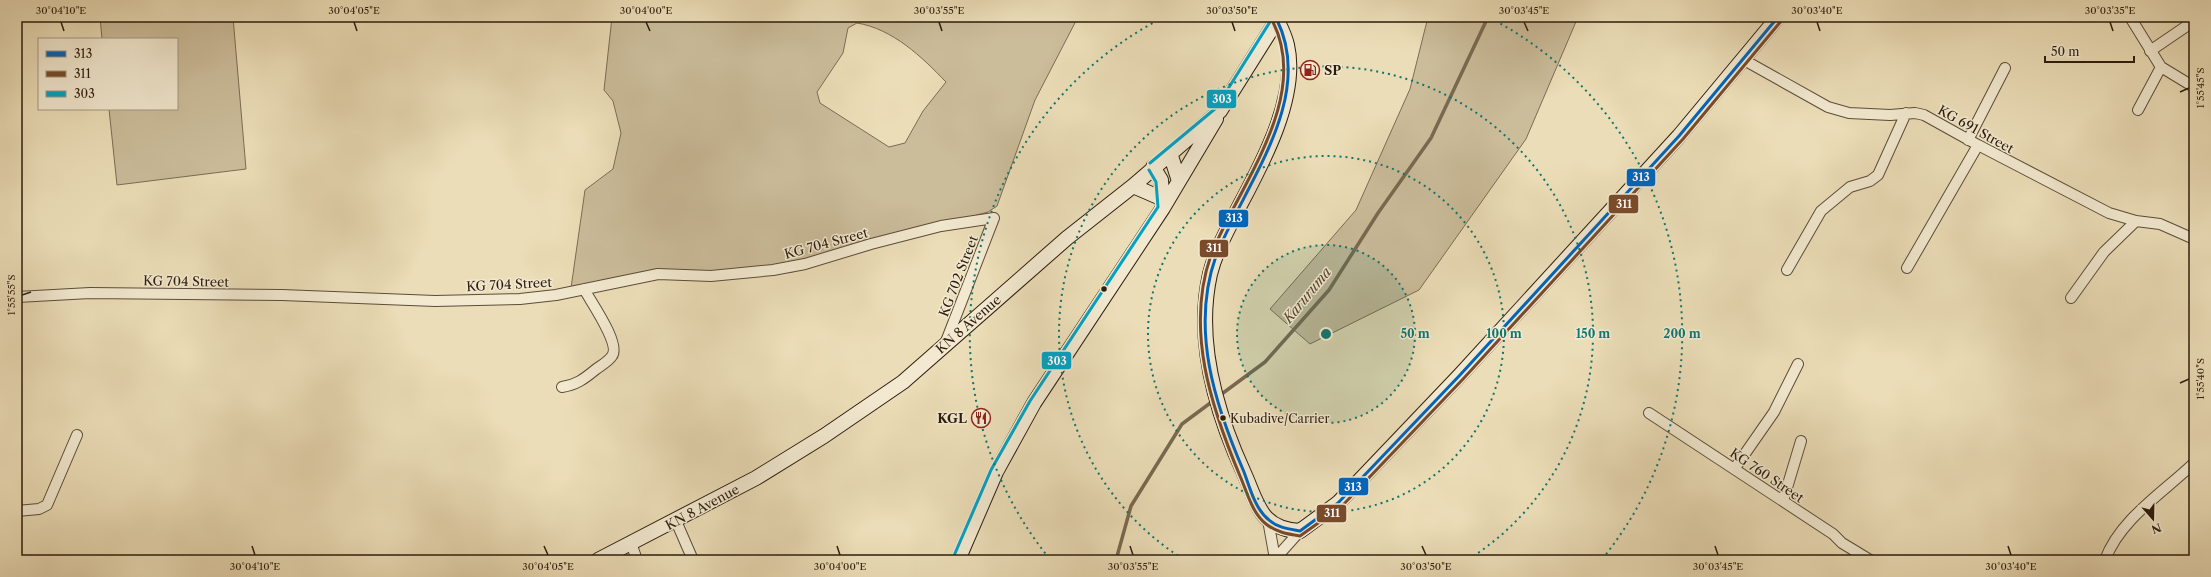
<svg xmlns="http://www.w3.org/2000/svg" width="2211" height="577" viewBox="0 0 2211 577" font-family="'Libre Caslon Text',serif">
<rect width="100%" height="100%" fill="#ebddb7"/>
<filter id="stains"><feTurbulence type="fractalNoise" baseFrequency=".005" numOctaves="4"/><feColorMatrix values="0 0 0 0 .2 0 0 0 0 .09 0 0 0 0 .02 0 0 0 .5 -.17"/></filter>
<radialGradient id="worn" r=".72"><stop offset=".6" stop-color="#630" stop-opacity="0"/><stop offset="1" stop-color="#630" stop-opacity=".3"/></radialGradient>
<path fill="#cbbc9a" stroke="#7c6c54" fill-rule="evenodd" d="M 100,17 L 233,17 L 246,169 L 117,185 L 109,109 L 177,109 L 177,39 L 102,39 Z
M 612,17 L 1078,17 L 1035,100 L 997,206 L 988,212 L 896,237 L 792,272 L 740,276 L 652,271 L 571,288 L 585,190 L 613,169 L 621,133 L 613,101 L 604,90 ZM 857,23 C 893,29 922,57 946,82 L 923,111 L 905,143 L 889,147 L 820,103 L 817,92 L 843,53 L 848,28 Z
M 1428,17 L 1578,17 L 1526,139 L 1419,290 L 1310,344 L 1270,309 L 1356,210 L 1410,89 Z"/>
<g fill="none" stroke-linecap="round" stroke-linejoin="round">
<path stroke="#786950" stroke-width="3.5" d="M 1219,396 L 1265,362 L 1329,290 L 1378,213 L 1431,138 L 1488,17
M 1116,560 L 1131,506 L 1182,424 L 1213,401"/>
<defs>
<path id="street" d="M 2130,17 L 2161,67 L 2194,87
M 2150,51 L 2194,21
M 1744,60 L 1828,107 L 1849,113 L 1890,115 L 1915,113 L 1924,115 L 1978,145 L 2109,213 L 2136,221 L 2160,224 L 2194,239
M 2138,110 L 2161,67
M 1968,140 L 2005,68
M 1907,268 L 1978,145
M 1787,270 L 1821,211 L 1850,187 L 1870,181 L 1878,175 L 1906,113
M 17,297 L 90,293 L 282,295 L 435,301 L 520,299 L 556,295 L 658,274 L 711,276 L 773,270 L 805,264 L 871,244 L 941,226 L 994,218 L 945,344
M 2071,298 L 2104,252 L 2136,221
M 562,387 C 576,385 584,379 595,370 C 600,366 608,362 612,356 C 621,344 591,302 584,289
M 1649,413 L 1833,534 L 1842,543 L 1870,560
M 1735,468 L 1774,412 L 1798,364
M 1783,501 L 1801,441
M 17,511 L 39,509 L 47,505 L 77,435
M 1268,520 L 1275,559
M 676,521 L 693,560
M 631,543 L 637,560
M 1275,559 L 1300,531
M 2105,560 C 2120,519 2164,492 2194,463"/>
<path id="secondary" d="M 1277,20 C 1281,28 1285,36 1287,45 C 1299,96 1262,164 1239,207 C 1228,229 1216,250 1210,274 C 1195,341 1216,412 1244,473 C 1258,504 1260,529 1300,531 L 1338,503 L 1460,375 L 1679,136 L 1778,17
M 1170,153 L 1179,181
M 1153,167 L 1161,180 L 1163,208
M 1133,186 L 1163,199
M 598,560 L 756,478 L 824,436 L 903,382 L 1067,238 L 1133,186 L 1220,111 L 1279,17
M 958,560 L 996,472 L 1034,403 L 1163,208 L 1216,119
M 1274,560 L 1275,559"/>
</defs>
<use href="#street" stroke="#5c4d38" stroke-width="12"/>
<use href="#secondary" stroke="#2d1d0d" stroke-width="16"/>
<use href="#street" stroke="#f2e9d0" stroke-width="10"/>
<use href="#secondary" stroke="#f2e9d0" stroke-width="14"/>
<defs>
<path id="bus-1" d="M 1277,20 C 1316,99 1244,185 1216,256 C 1190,329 1215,405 1244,472 C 1250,488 1255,509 1269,520 C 1278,528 1289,529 1300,531 L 1338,503 L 1460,375 L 1679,136 L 1778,17"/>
<path id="bus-2" d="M 1273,22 C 1311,99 1239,185 1211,255 C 1185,329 1211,407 1240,476 C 1247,492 1252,513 1266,524 C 1276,532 1287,534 1300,536 L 1342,506 L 1464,378 L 1683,139 L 1782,20"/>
<path id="bus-3" d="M 1150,163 L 1216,108 L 1273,17
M 953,558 L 991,470 L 1030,401 L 1158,207 L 1156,182 L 1149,170"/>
</defs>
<use href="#bus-1" stroke="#f2e9d0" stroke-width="6"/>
<use href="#bus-2" stroke="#f2e9d0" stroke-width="6"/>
<use href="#bus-3" stroke="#f2e9d0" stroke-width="6"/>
<use href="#bus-1" stroke="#0065bd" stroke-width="3"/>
<use href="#bus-2" stroke="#7a4b2a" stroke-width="3"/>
<use href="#bus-3" stroke="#02a2c4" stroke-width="3"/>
</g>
<path fill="none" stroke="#2d1d0d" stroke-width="1.5" d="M 61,22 L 64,31M 354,22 L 357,31M 646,22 L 650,31M 939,22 L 942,31M 1232,22 L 1235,31M 1524,22 L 1528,31M 1817,22 L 1820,31M 2110,22 L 2113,31M 2180,92 L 2189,88M 22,295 L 31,292M 2180,383 L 2189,379M 252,546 L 255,555M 544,546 L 548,555M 837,546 L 840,555M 1130,546 L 1133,555M 1422,546 L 1426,555M 1715,546 L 1718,555M 2008,546 L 2011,555"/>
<circle cx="1326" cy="334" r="89" fill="#0f766e" fill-opacity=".12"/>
<g fill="none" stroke="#0f766e" stroke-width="2" stroke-dasharray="2 4">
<circle cx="1326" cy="334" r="89"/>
<circle cx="1326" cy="334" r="178"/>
<path d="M1183 559A267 267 0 1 1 1469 559"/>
<path d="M1049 558A356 356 0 0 1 1162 18M1490 18A356 356 0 0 1 1603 558"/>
</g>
<defs>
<symbol id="fuel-ring" viewBox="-11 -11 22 22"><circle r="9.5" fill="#f2e9d0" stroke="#8f2418" stroke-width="1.5"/><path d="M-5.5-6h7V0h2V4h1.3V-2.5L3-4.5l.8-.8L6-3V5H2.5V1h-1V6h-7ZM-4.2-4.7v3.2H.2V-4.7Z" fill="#8f2418"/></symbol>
<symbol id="restaurant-ring" viewBox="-11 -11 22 22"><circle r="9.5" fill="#f2e9d0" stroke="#8f2418" stroke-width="1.5"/><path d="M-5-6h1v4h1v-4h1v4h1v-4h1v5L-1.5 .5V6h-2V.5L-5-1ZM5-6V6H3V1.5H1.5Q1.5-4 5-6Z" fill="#8f2418"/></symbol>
</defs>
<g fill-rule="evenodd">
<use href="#fuel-ring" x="1299" y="59" width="22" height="22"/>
<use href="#restaurant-ring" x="970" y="407" width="22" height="22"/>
</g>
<g fill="#2d1d0d" stroke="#f2e9d0" stroke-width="1.5">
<circle cx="1104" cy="289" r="3.5"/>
<circle cx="1223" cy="418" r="3.5"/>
</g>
<g text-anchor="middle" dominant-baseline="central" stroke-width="3" stroke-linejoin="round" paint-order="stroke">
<g font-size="12" fill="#2d1d0d" stroke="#f2e9d0" text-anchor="start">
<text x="1230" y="418">Kubadive/Carrier</text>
</g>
<g font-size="13" font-weight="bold" fill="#2d1d0d" stroke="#f2e9d0" text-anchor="start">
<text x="1324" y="70">SP</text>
<text x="967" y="418" text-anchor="end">KGL</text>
</g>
<g font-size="13" fill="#2d1d0d" stroke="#f2e9d0">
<text transform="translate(1976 129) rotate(29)">KG 691 Street</text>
<text transform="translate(826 243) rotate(-15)">KG 704 Street</text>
<text transform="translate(958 276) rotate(-69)">KG 702 Street</text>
<text transform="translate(186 281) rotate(1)">KG 704 Street</text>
<text transform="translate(509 284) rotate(-3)">KG 704 Street</text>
<text transform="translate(968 324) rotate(-41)">KN 8 Avenue</text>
<text transform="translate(1767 475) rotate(34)">KG 760 Street</text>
<text transform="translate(702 507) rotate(-28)">KN 8 Avenue</text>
</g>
<g font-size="14" font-style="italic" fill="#594934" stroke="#f2e9d0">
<text transform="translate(1307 295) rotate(-51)">Karuruma</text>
</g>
</g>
<circle cx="1326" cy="334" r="6" fill="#0f766e" stroke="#f2e9d0" stroke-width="2"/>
<g font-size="12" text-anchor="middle" font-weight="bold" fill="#0f766e" stroke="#f2e9d0" stroke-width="3" stroke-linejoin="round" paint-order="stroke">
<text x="1415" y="338">50 m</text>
<text x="1504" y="338">100 m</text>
<text x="1593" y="338">150 m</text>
<text x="1682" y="338">200 m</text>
</g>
<g stroke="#f2e9d0" stroke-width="1.5">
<rect x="1206" y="89" width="31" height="20" rx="4" fill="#02a2c4"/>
<rect x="1626" y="168" width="30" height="19" rx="4" fill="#0065bd"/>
<rect x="1608" y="194" width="31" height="20" rx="4" fill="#7a4b2a"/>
<rect x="1218" y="209" width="31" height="19" rx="4" fill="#0065bd"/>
<rect x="1199" y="239" width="30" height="19" rx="4" fill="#7a4b2a"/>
<rect x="1041" y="351" width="31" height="19" rx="4" fill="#02a2c4"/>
<rect x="1338" y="477" width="31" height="19" rx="4" fill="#0065bd"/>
<rect x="1316" y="504" width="31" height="19" rx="4" fill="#7a4b2a"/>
</g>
<g font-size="11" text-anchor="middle" font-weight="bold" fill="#fff">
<text x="1222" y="103">303</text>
<text x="1641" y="181">313</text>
<text x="1624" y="208">311</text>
<text x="1234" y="222">313</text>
<text x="1214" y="252">311</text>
<text x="1057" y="365">303</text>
<text x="1353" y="491">313</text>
<text x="1332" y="517">311</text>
</g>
<rect width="2211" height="577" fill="none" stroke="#ebddb7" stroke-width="44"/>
<rect x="38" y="38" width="140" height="72" fill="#f2e9d0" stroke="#a39782"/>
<rect x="46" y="51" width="20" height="6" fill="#0065bd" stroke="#a39782"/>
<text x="74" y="58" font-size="12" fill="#2d1d0d">313</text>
<rect x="46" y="71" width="20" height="6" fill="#7a4b2a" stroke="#a39782"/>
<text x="74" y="78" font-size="12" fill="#2d1d0d">311</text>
<rect x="46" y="91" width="20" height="6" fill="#02a2c4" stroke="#a39782"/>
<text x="74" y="98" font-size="12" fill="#2d1d0d">303</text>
<g transform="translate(2153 519) rotate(160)" stroke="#f2e9d0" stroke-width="3" paint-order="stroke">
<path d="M0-3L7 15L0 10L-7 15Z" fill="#2d1d0d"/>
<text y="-6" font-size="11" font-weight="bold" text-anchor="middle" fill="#2d1d0d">N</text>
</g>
<path d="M2045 56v6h89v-6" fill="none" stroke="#2d1d0d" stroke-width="2"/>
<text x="2051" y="56" font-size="12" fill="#2d1d0d" stroke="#f2e9d0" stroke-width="3" paint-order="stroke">50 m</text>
<rect x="22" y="22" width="2167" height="533" fill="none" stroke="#2d1d0d" stroke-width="1.5"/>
<g font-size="10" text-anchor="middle" fill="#2d1d0d">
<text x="61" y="14">30°04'10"E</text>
<text x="354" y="14">30°04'05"E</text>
<text x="646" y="14">30°04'00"E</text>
<text x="939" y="14">30°03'55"E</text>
<text x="1232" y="14">30°03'50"E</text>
<text x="1524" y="14">30°03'45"E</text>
<text x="1817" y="14">30°03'40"E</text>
<text x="2110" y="14">30°03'35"E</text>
<text transform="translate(2200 88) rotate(-90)" y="4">1°55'45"S</text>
<text transform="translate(11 295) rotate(-90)" y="4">1°55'55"S</text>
<text transform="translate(2200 379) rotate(-90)" y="4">1°55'40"S</text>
<text x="255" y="570">30°04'10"E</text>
<text x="548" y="570">30°04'05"E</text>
<text x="840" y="570">30°04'00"E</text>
<text x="1133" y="570">30°03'55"E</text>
<text x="1426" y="570">30°03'50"E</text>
<text x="1718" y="570">30°03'45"E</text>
<text x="2011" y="570">30°03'40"E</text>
</g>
<rect width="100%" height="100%" filter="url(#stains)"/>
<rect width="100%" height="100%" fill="url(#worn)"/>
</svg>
